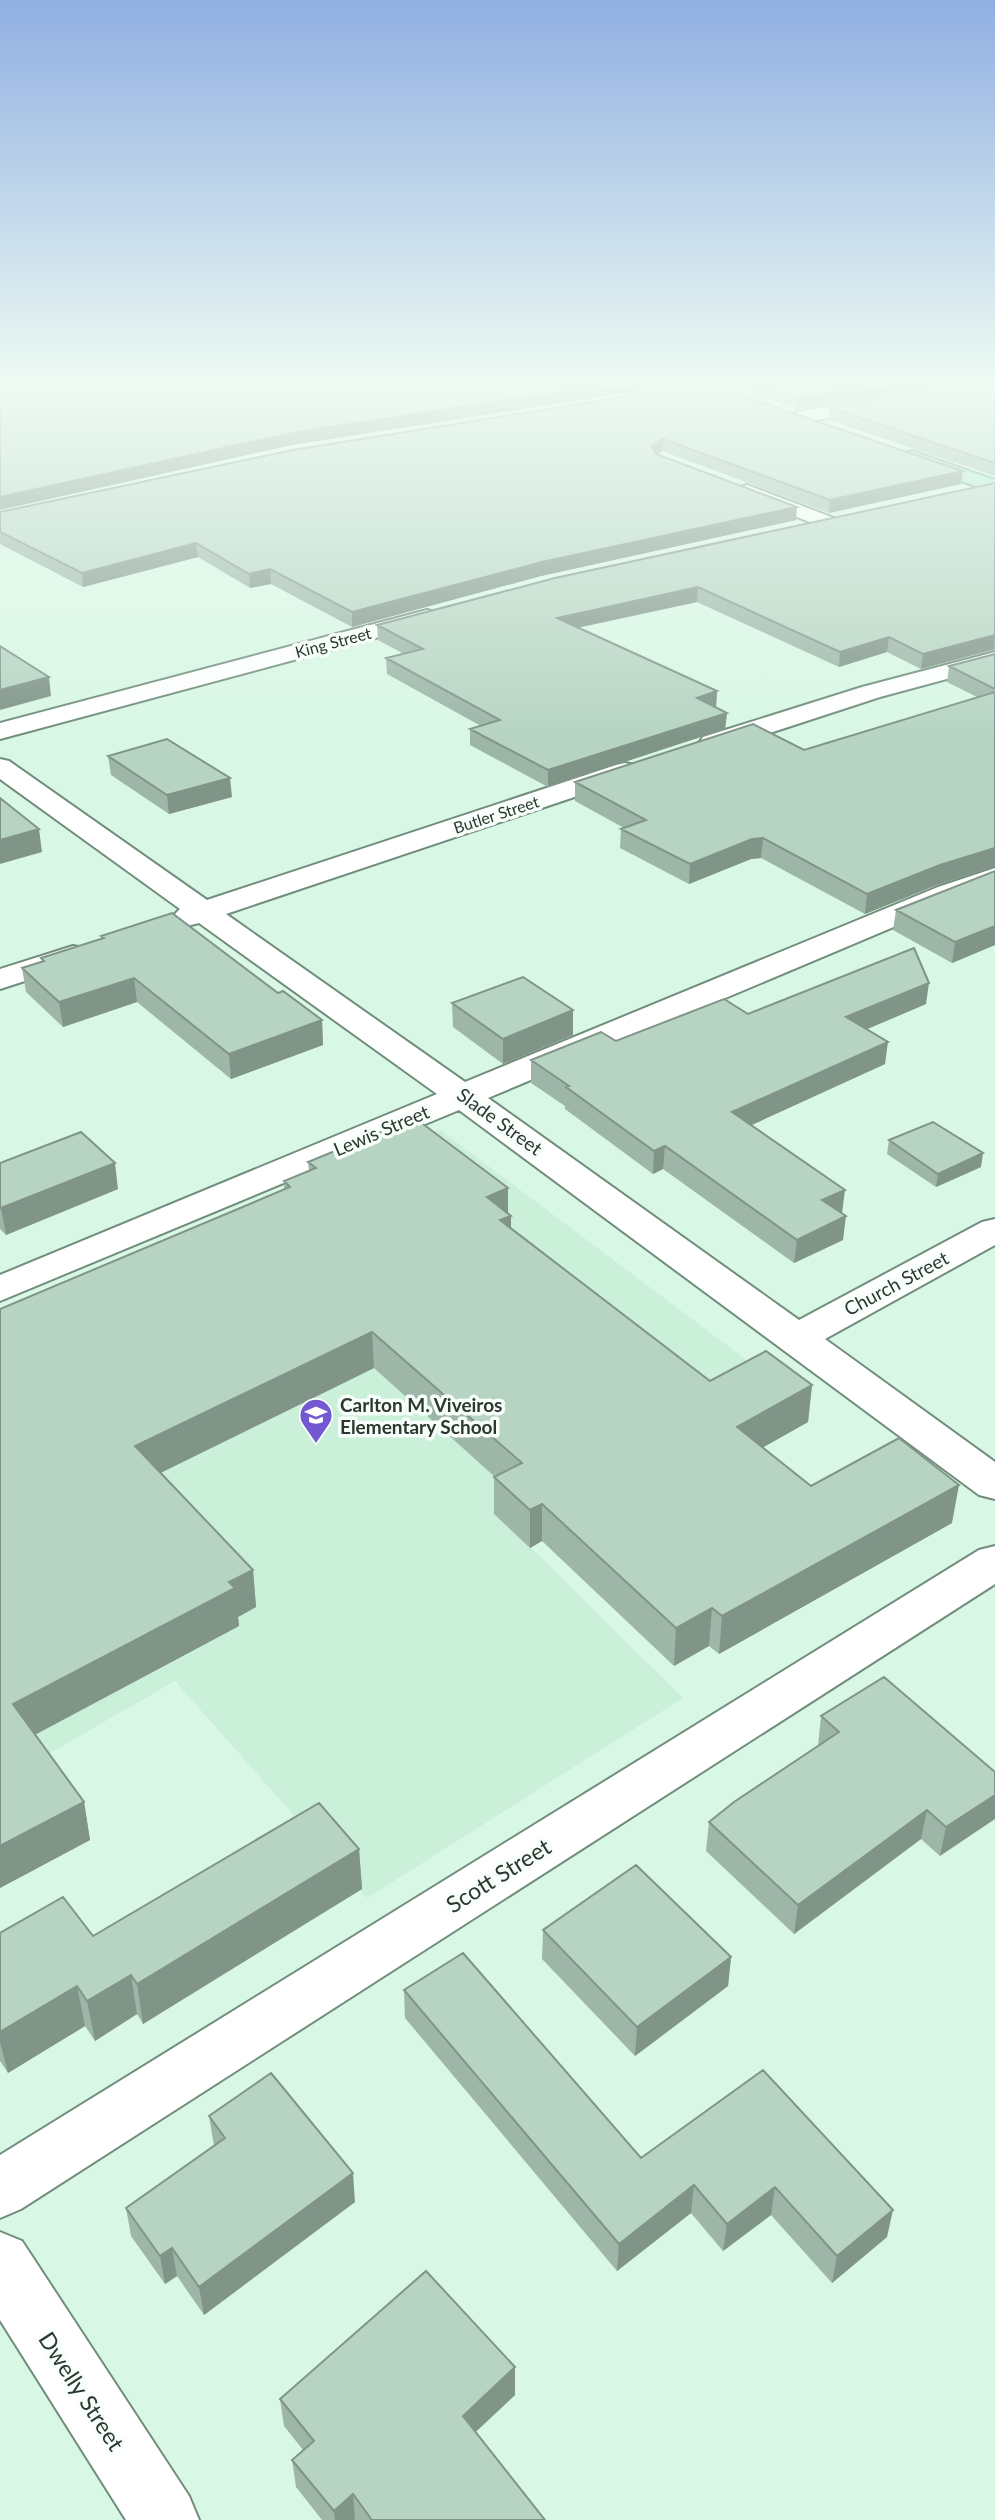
<svg xmlns="http://www.w3.org/2000/svg" width="995" height="2520" viewBox="0 0 995 2520" font-family="Lato,sans-serif">
<rect width="100%" height="100%" fill="#d9f7e5"/>
<path fill="#caf0d9" d="M 439,1129 L 764,1373 L 499,1516 L 683,1698 L 367,1898 L 175,1681 L 0,1782 L 0,1310 Z"/>
<g fill="none" stroke-linecap="round" stroke-linejoin="round">
<defs>
<path id="minor" d="M 933,386 L 966,386 L 957,391 L 798,424 L 789,418 L 798,412 Z
M 747,485 L 834,518 L 837,522 L 834,526 L 820,526 L 740,495 L 737,491 L 740,487 Z
M 427,610 L 435,612 L 439,617 L 435,622 L 0,739 L 0,723 Z
M 995,652 L 995,666 L 880,697 L 721,749 L 712,751 L 703,749 L 699,743 L 703,737 L 862,687 Z
M 0,759 L 9,761 L 207,900 L 616,765 L 625,763 L 634,765 L 638,771 L 634,777 L 226,914 L 465,1082 L 938,887 L 995,868 L 995,887 L 960,899 L 488,1098 L 799,1320 L 982,1222 L 995,1219 L 995,1245 L 825,1339 L 995,1462 L 995,1499 L 979,1495 L 459,1110 L 0,1301 L 0,1275 L 437,1094 L 199,923 L 187,926 L 176,923 L 172,917 L 180,909 L 0,779 Z
M 73,946 L 84,948 L 89,955 L 84,962 L 0,989 L 0,969 Z
M 995,1546 L 995,1584 L 21,2209 L 0,2218 L 0,2155 L 979,1550 Z
M 0,2232 L 22,2241 L 189,2496 L 199,2520 L 126,2520 L 0,2320 Z"/>
<path id="major" d="M 912,451 L 995,480 L 995,493 L 905,461 L 902,457 L 905,453 Z"/>
</defs>
<use href="#minor" stroke="#718d7c" stroke-width="4"/>
<use href="#major" stroke="#59a07b" stroke-width="4"/>
<use href="#minor" fill="#fff" fill-rule="evenodd"/>
<use href="#major" fill="#aae8c8" fill-rule="evenodd"/>
</g>
<path fill="#9db6a8" d="M 692,386 L 961,484 L 829,513 L 662,451 L 658,454 L 796,520 L 541,576 L 352,627 L 271,584 L 250,588 L 198,557 L 83,587 L 0,544 L 0,512 Z
M 728,386 L 921,386 L 797,409 Z
M 995,386 L 995,476 L 829,420 L 830,408 Z
M 995,483 L 995,650 L 921,669 L 887,652 L 839,667 L 697,602 L 578,628 L 717,691 L 716,707 L 715,707 L 727,713 L 725,729 L 548,787 L 470,745 L 470,729 L 481,726 L 387,674 L 386,658 L 404,654 L 378,640 L 377,625 Z
M 995,654 L 995,866 L 937,885 L 865,914 L 761,858 L 751,859 L 689,884 L 620,848 L 621,829 L 624,828 L 575,801 L 575,782 L 804,750 L 977,697 L 947,682 L 949,666 Z
M 108,756 L 232,797 L 169,814 L 111,775 Z
M 995,871 L 995,945 L 952,963 L 893,930 L 896,910 Z
M 101,936 L 278,993 L 322,1020 L 323,1045 L 231,1079 L 137,1002 L 63,1027 L 26,992 L 22,968 L 42,962 L 41,958 L 101,939 Z
M 452,1003 L 573,1035 L 503,1064 L 453,1027 Z
M 926,1004 L 867,1029 L 885,1064 L 751,1125 L 842,1213 L 841,1214 L 843,1240 L 794,1263 L 663,1169 L 653,1174 L 565,1109 L 565,1106 L 531,1083 L 531,1060 L 748,1014 Z
M 889,1140 L 981,1167 L 936,1187 L 887,1154 Z
M 308,1162 L 508,1188 L 508,1213 L 511,1216 L 511,1229 L 710,1381 L 812,1385 L 808,1422 L 763,1447 L 811,1486 L 952,1523 L 719,1654 L 709,1646 L 674,1666 L 542,1541 L 530,1548 L 494,1514 L 494,1477 L 495,1477 L 374,1368 L 160,1473 L 253,1570 L 256,1607 L 238,1617 L 239,1626 L 35,1735 L 84,1802 L 90,1840 L 0,1888 L 0,1309 L 284,1189 L 284,1181 L 309,1171 Z
M 0,1163 L 118,1189 L 6,1235 L 0,1229 Z
M 821,1716 L 995,1772 L 940,1856 L 921,1839 L 794,1934 L 706,1851 L 709,1822 L 818,1746 Z
M 359,1849 L 362,1889 L 143,2024 L 137,2014 L 95,2041 L 85,2026 L 8,2073 L 0,2061 L 0,1933 L 93,1936 Z
M 543,1930 L 731,1957 L 728,1986 L 635,2056 L 542,1959 Z
M 404,1990 L 641,2158 L 763,2070 L 887,2237 L 832,2283 L 771,2215 L 723,2251 L 691,2213 L 617,2271 L 405,2018 Z
M 209,2116 L 355,2202 L 204,2315 L 177,2276 L 165,2284 L 131,2236 L 126,2208 L 214,2146 Z
M 515,2367 L 515,2395 L 475,2432 L 545,2520 L 322,2520 L 296,2487 L 292,2460 L 303,2450 L 284,2426 L 280,2399 Z"/>
<path fill="#809488" d="M 596,386 L 671,386 L 292,445 L 0,510 L 0,497 L 292,433 Z
M 861,386 L 921,386 L 797,409 L 798,397 Z
M 663,439 L 662,451 L 651,458 L 651,446 Z
M 963,471 L 961,484 L 829,513 L 830,500 Z
M 797,507 L 796,520 L 541,576 L 352,627 L 352,612 L 542,562 Z
M 196,543 L 198,557 L 83,587 L 82,573 Z
M 270,569 L 271,584 L 250,588 L 249,574 Z
M 698,587 L 697,602 L 556,632 L 557,618 Z
M 995,635 L 994,649 L 921,669 L 923,654 Z
M 889,637 L 887,652 L 839,667 L 840,652 Z
M 49,677 L 51,696 L 0,710 L 0,690 Z
M 717,691 L 716,707 L 696,714 L 697,698 Z
M 727,713 L 725,729 L 548,787 L 548,770 Z
M 230,778 L 232,797 L 169,814 L 167,795 Z
M 39,829 L 42,852 L 0,864 L 0,840 Z
M 763,838 L 761,858 L 751,859 L 689,884 L 690,864 L 752,839 Z
M 995,848 L 995,866 L 937,885 L 865,914 L 867,894 L 940,865 Z
M 995,926 L 995,945 L 952,963 L 955,942 Z
M 134,978 L 137,1002 L 63,1027 L 59,1002 Z
M 929,983 L 926,1004 L 844,1039 L 846,1017 Z
M 573,1010 L 573,1035 L 503,1064 L 503,1039 Z
M 322,1020 L 323,1045 L 231,1079 L 229,1054 Z
M 888,1042 L 885,1064 L 730,1135 L 732,1112 Z
M 665,1146 L 663,1169 L 653,1174 L 654,1151 Z
M 983,1153 L 981,1167 L 936,1187 L 938,1174 Z
M 115,1163 L 118,1189 L 6,1235 L 1,1208 Z
M 508,1188 L 508,1217 L 511,1216 L 511,1251 L 487,1197 Z
M 845,1190 L 842,1213 L 819,1223 L 822,1200 Z
M 846,1216 L 843,1240 L 794,1263 L 797,1240 Z
M 372,1332 L 374,1368 L 140,1483 L 135,1446 Z
M 812,1385 L 808,1422 L 734,1464 L 737,1427 Z
M 959,1485 L 952,1523 L 719,1654 L 722,1616 Z
M 542,1504 L 542,1541 L 530,1548 L 530,1510 Z
M 253,1570 L 256,1607 L 238,1617 L 239,1626 L 21,1742 L 13,1704 Z
M 712,1608 L 709,1646 L 674,1666 L 676,1628 Z
M 995,1795 L 995,1819 L 940,1856 L 946,1827 Z
M 84,1802 L 90,1840 L 0,1888 L 0,1846 Z
M 927,1810 L 921,1839 L 794,1934 L 798,1905 Z
M 359,1849 L 362,1889 L 143,2024 L 137,1984 Z
M 731,1957 L 728,1986 L 635,2056 L 637,2027 Z
M 131,1975 L 137,2014 L 95,2041 L 87,2001 Z
M 77,1986 L 85,2026 L 8,2073 L 0,2042 L 0,2032 Z
M 353,2173 L 355,2202 L 204,2315 L 199,2287 Z
M 694,2185 L 691,2213 L 617,2271 L 619,2244 Z
M 775,2187 L 771,2215 L 723,2251 L 727,2224 Z
M 893,2210 L 887,2237 L 832,2283 L 837,2256 Z
M 172,2248 L 177,2276 L 165,2284 L 160,2256 Z
M 515,2367 L 515,2395 L 463,2444 L 463,2416 Z
M 353,2494 L 355,2520 L 335,2520 L 334,2511 Z"/>
<path fill="#b7d4c3" stroke="#809488" stroke-width="2" d="M 0,386 L 596,386 L 292,433 L 0,497 Z
M 692,386 L 713,386 L 963,471 L 830,500 L 663,439 L 651,446 L 656,454 L 797,507 L 542,562 L 352,612 L 270,569 L 249,574 L 196,543 L 82,573 L 0,532 L 0,512 L 293,450 Z
M 763,386 L 861,386 L 798,397 Z
M 940,386 L 995,386 L 995,463 L 830,408 Z
M 995,483 L 995,635 L 923,654 L 889,637 L 840,652 L 698,587 L 557,618 L 717,691 L 697,698 L 727,713 L 548,770 L 470,729 L 500,720 L 386,658 L 423,649 L 377,625 L 555,578 Z
M 0,646 L 49,677 L 0,690 Z
M 995,654 L 995,689 L 949,666 Z
M 995,692 L 995,848 L 940,865 L 867,894 L 763,838 L 752,839 L 690,864 L 621,829 L 646,820 L 575,782 L 753,724 L 804,750 Z
M 167,739 L 230,778 L 167,795 L 108,756 Z
M 0,798 L 39,829 L 0,840 Z
M 995,871 L 995,926 L 955,942 L 896,910 Z
M 172,913 L 278,993 L 283,991 L 322,1020 L 229,1054 L 134,978 L 59,1002 L 22,968 L 44,961 L 41,958 L 104,938 L 101,936 Z
M 914,948 L 929,983 L 846,1017 L 888,1042 L 732,1112 L 845,1190 L 822,1200 L 846,1216 L 797,1240 L 665,1146 L 654,1151 L 566,1087 L 569,1086 L 531,1060 L 601,1032 L 616,1041 L 724,999 L 748,1014 Z
M 523,977 L 573,1010 L 503,1039 L 452,1003 Z
M 415,1118 L 508,1188 L 487,1197 L 511,1216 L 500,1220 L 710,1381 L 766,1351 L 812,1385 L 737,1427 L 811,1486 L 899,1438 L 959,1485 L 722,1616 L 712,1608 L 676,1628 L 542,1504 L 530,1510 L 494,1477 L 522,1463 L 372,1332 L 135,1446 L 253,1570 L 229,1582 L 235,1588 L 13,1704 L 84,1802 L 0,1846 L 0,1309 L 290,1187 L 284,1181 L 316,1168 L 308,1162 Z
M 933,1122 L 983,1153 L 938,1174 L 889,1140 Z
M 81,1132 L 115,1163 L 1,1208 L 0,1207 L 0,1163 Z
M 884,1677 L 995,1772 L 995,1795 L 946,1827 L 927,1810 L 798,1905 L 709,1822 L 734,1802 L 839,1732 L 821,1716 Z
M 319,1803 L 359,1849 L 137,1984 L 131,1975 L 87,2001 L 77,1986 L 0,2032 L 0,1933 L 63,1897 L 93,1936 Z
M 636,1865 L 731,1957 L 637,2027 L 543,1930 Z
M 463,1953 L 641,2158 L 763,2070 L 893,2210 L 837,2256 L 775,2187 L 727,2224 L 694,2185 L 619,2244 L 404,1990 Z
M 271,2073 L 353,2173 L 199,2287 L 172,2248 L 160,2256 L 126,2208 L 225,2138 L 209,2116 Z
M 426,2271 L 515,2367 L 463,2416 L 545,2520 L 372,2520 L 353,2494 L 334,2511 L 292,2460 L 314,2441 L 280,2399 Z"/>
<linearGradient id="sky" x2="0" y2="1"><stop stop-color="#90afe2"/><stop offset="0.52" stop-color="#eefbf3"/><stop offset="1" stop-color="#eefbf3" stop-opacity="0"/></linearGradient>
<rect width="995" height="738" fill="url(#sky)"/>
<defs>
<symbol id="school-pin" viewBox="-11 -11 22 30"><path d="M0 17L-7.5 6A9.5 9.5 0 1 1 7.5 6Z" fill="#7258d2" stroke="#f8fefa"/><path d="M0-5L7-2L0 1L-7-2ZM-4 1L0 2.5L4 1V4Q0 6-4 4Z" fill="#fff"/></symbol>
</defs>
<g fill-rule="evenodd">
<use href="#school-pin" x="297" y="1396" width="38" height="52"/>
</g>
<g text-anchor="middle" dominant-baseline="central" stroke-width="7" stroke-linejoin="round" paint-order="stroke">
<g font-size="16" fill="#2b3730" stroke="#f8fefa">
<text transform="translate(333 642) rotate(-15)">King Street</text>
<text transform="translate(496 814) rotate(-18)">Butler Street</text>
</g>
<g font-size="19" fill="#2b3730" stroke="#f8fefa">
<text transform="translate(500 1121) rotate(36)">Slade Street</text>
<text transform="translate(381 1130) rotate(-23)">Lewis Street</text>
<text transform="translate(896 1283) rotate(-28)">Church Street</text>
</g>
<g font-size="19" font-weight="bold" fill="#2b3730" stroke="#f8fefa" text-anchor="start">
<text x="340" y="1404">Carlton M. Viveiros<tspan x="340" dy="22">Elementary School</tspan></text>
</g>
<g font-size="23" fill="#2b3730" stroke="#f8fefa">
<text transform="translate(498 1875) rotate(-32)">Scott Street</text>
<text transform="translate(82 2391) rotate(57)">Dwelly Street</text>
</g>
</g>
</svg>
